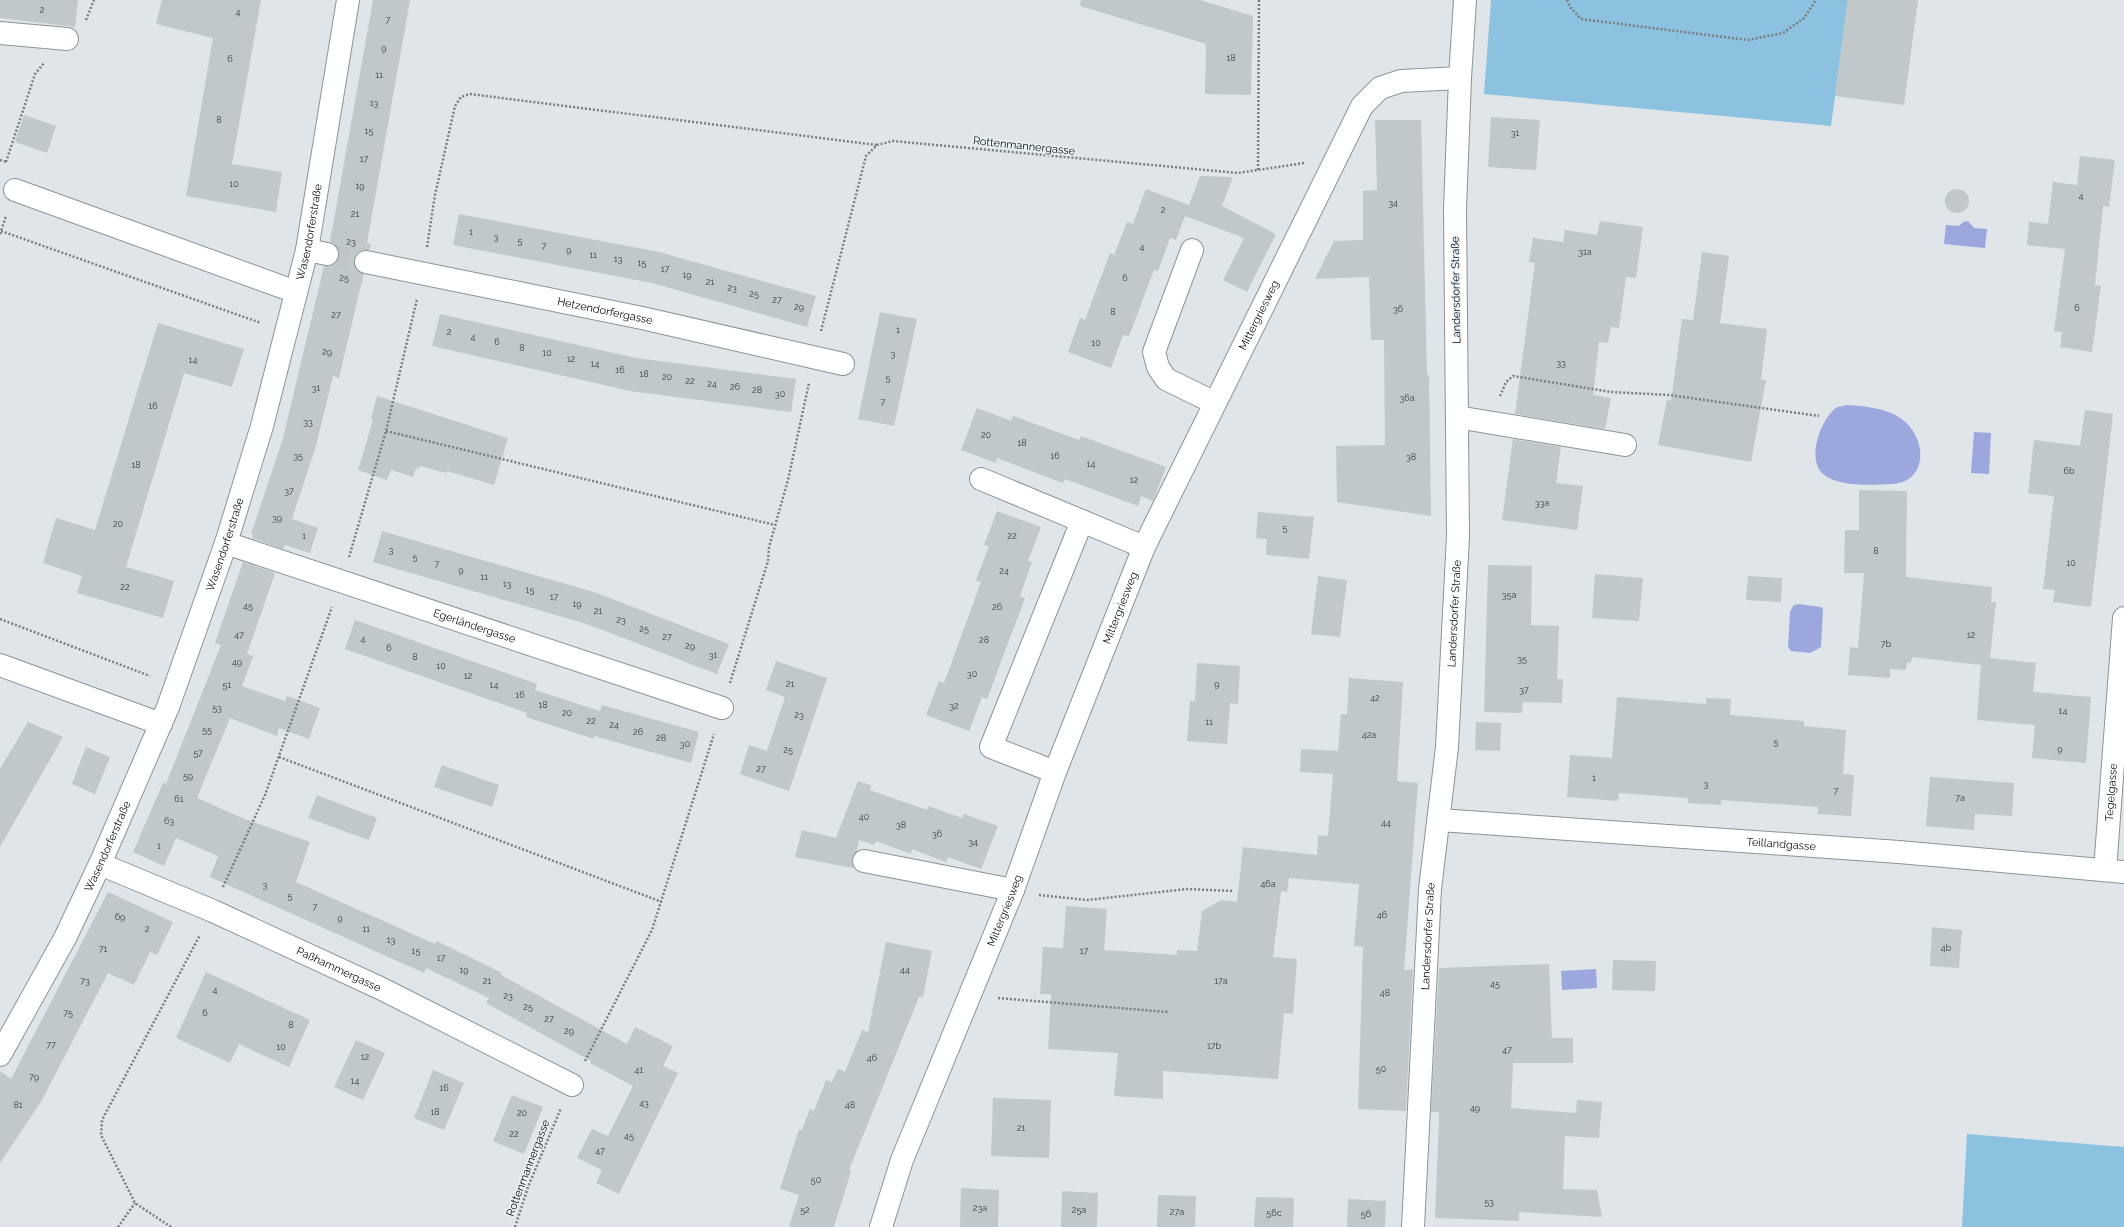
<svg xmlns="http://www.w3.org/2000/svg" width="2124" height="1227" viewBox="0 0 2124 1227" font-family="Raleway,sans-serif">
<rect width="100%" height="100%" fill="#dfe5e9"/>
<path fill="#8cc1df" d="M 1491,0 L 1848,0 L 1831,126 L 1484,94 Z
M 1967,1134 L 2124,1147 L 2124,1227 L 1962,1227 Z"/>
<path fill="#9ca7de" d="M 1968,221 L 1974,228 L 1987,229 L 1985,248 L 1944,244 L 1946,225 L 1959,226 L 1963,222 Z
M 1847,405 C 1864,406 1886,408 1900,418 C 1927,435 1930,483 1891,484 C 1872,485 1838,487 1823,474 C 1806,459 1821,419 1836,408 C 1839,406 1844,406 1847,405 Z
M 1974,432 L 1991,433 L 1989,474 L 1971,473 Z
M 1798,604 L 1821,607 L 1823,609 L 1821,647 L 1810,653 L 1791,651 L 1788,647 L 1790,612 L 1793,606 Z
M 1596,969 L 1597,988 L 1562,990 L 1561,971 Z"/>
<path fill="#c0c8c9" d="M 0,0 L 78,0 L 75,27 L 0,18 Z
M 162,0 L 261,0 L 232,164 L 282,172 L 276,212 L 186,196 L 213,38 L 156,24 Z
M 373,0 L 410,0 L 367,243 L 371,244 L 369,250 L 362,250 L 356,254 L 354,260 L 357,271 L 364,274 L 360,289 L 339,378 L 333,376 L 316,446 L 292,519 L 318,528 L 310,553 L 285,545 L 283,549 L 252,538 L 253,535 L 251,534 L 283,438 L 324,266 L 331,266 L 339,257 L 339,250 L 335,244 L 330,242 Z
M 1081,0 L 1200,0 L 1253,16 L 1251,95 L 1205,94 L 1206,44 L 1080,6 Z
M 1848,0 L 1918,0 L 1904,105 L 1835,96 Z
M 24,115 L 56,126 L 47,153 L 15,142 Z
M 1491,117 L 1540,120 L 1536,170 L 1488,167 Z
M 1375,120 L 1421,120 L 1427,375 L 1429,375 L 1431,516 L 1337,502 L 1336,446 L 1385,445 L 1384,340 L 1371,340 L 1369,277 L 1315,279 L 1334,241 L 1363,240 L 1363,191 L 1377,190 Z
M 2080,156 L 2115,160 L 2109,207 L 2103,206 L 2095,285 L 2101,286 L 2092,352 L 2060,347 L 2062,332 L 2054,331 L 2065,249 L 2027,245 L 2029,222 L 2048,224 L 2053,182 L 2077,185 Z
M 1200,176 L 1233,177 L 1222,206 L 1276,234 L 1247,292 L 1223,280 L 1244,238 L 1185,216 L 1176,240 L 1170,238 L 1158,271 L 1154,270 L 1129,336 L 1123,335 L 1111,368 L 1068,352 L 1080,318 L 1085,320 L 1110,253 L 1114,255 L 1127,222 L 1133,224 L 1146,189 L 1189,205 Z
M1945 201a12 12 0 1 1 24 0a12 12 0 1 1-24 0Z
M 459,214 L 659,252 L 816,296 L 807,327 L 652,283 L 453,245 Z
M 1600,221 L 1643,227 L 1636,278 L 1626,277 L 1619,328 L 1611,327 L 1608,343 L 1599,342 L 1593,395 L 1611,398 L 1605,429 L 1515,414 L 1535,263 L 1529,262 L 1533,238 L 1563,242 L 1565,230 L 1597,235 Z
M 1702,252 L 1729,256 L 1720,323 L 1767,329 L 1761,380 L 1766,380 L 1751,462 L 1658,445 L 1667,400 L 1671,401 L 1682,319 L 1693,320 Z
M 880,312 L 917,319 L 894,426 L 858,419 Z
M 440,314 L 636,358 L 796,379 L 791,412 L 630,391 L 432,346 Z
M 158,323 L 244,349 L 232,387 L 184,373 L 175,404 L 126,567 L 174,581 L 163,618 L 77,593 L 82,576 L 43,563 L 56,518 L 95,530 Z
M 377,396 L 508,438 L 494,485 L 447,471 L 446,473 L 420,466 L 418,469 L 416,468 L 413,477 L 391,470 L 387,480 L 358,470 L 373,420 L 371,419 Z
M 977,408 L 1011,421 L 1013,416 L 1079,440 L 1081,436 L 1166,467 L 1153,501 L 1141,496 L 1138,506 L 1065,479 L 1063,483 L 997,458 L 996,463 L 961,450 Z
M 2085,410 L 2113,414 L 2091,607 L 2053,602 L 2055,590 L 2043,589 L 2054,496 L 2028,493 L 2034,440 L 2080,446 Z
M 1513,439 L 1561,447 L 1556,483 L 1583,486 L 1577,530 L 1502,520 Z
M 1859,490 L 1907,491 L 1906,577 L 1992,587 L 1991,602 L 1996,602 L 1990,658 L 2036,663 L 2033,692 L 2091,697 L 2086,763 L 2032,758 L 2035,725 L 1977,720 L 1981,665 L 1912,657 L 1911,663 L 1907,662 L 1906,670 L 1890,669 L 1890,678 L 1848,675 L 1850,647 L 1858,648 L 1864,573 L 1844,573 L 1845,530 L 1859,530 Z
M 997,511 L 1041,527 L 1028,561 L 1032,562 L 1020,596 L 1025,598 L 987,699 L 982,697 L 969,731 L 926,715 L 939,681 L 944,683 L 981,582 L 976,580 L 989,546 L 984,545 Z
M 1258,512 L 1314,517 L 1309,559 L 1266,555 L 1267,539 L 1256,538 Z
M 382,531 L 597,593 L 729,644 L 717,674 L 587,624 L 373,562 Z
M 243,562 L 275,573 L 247,654 L 253,656 L 242,686 L 285,701 L 287,696 L 320,708 L 309,739 L 279,728 L 277,736 L 230,718 L 197,798 L 245,819 L 310,842 L 296,882 L 435,944 L 437,941 L 502,973 L 501,975 L 627,1044 L 635,1027 L 673,1046 L 663,1066 L 678,1073 L 619,1194 L 596,1183 L 602,1170 L 577,1158 L 592,1129 L 608,1136 L 633,1086 L 590,1063 L 591,1061 L 486,1003 L 489,998 L 426,968 L 424,973 L 210,877 L 218,856 L 176,838 L 164,866 L 133,852 L 163,783 L 166,784 L 221,645 L 215,643 Z
M 1488,565 L 1532,566 L 1531,625 L 1559,626 L 1557,679 L 1563,679 L 1562,703 L 1523,702 L 1522,713 L 1484,712 Z
M 1595,574 L 1643,578 L 1639,621 L 1592,618 Z
M 1318,576 L 1347,580 L 1340,637 L 1311,634 Z
M 1748,576 L 1782,578 L 1781,602 L 1746,600 Z
M 355,620 L 537,684 L 535,690 L 600,711 L 602,705 L 699,732 L 691,763 L 594,736 L 594,739 L 526,717 L 527,713 L 345,649 Z
M 776,661 L 827,678 L 789,791 L 740,774 L 749,745 L 767,751 L 785,697 L 766,690 Z
M 1197,663 L 1240,666 L 1238,704 L 1230,703 L 1227,744 L 1187,741 L 1190,701 L 1195,701 Z
M 1349,678 L 1403,682 L 1397,781 L 1418,783 L 1404,970 L 1413,969 L 1406,1111 L 1358,1109 L 1363,947 L 1354,946 L 1359,884 L 1289,878 L 1287,892 L 1281,891 L 1273,957 L 1297,959 L 1293,1014 L 1284,1013 L 1278,1079 L 1163,1071 L 1163,1099 L 1114,1096 L 1118,1053 L 1048,1049 L 1051,994 L 1040,994 L 1043,947 L 1063,948 L 1066,906 L 1107,909 L 1104,950 L 1177,955 L 1177,950 L 1197,951 L 1202,911 L 1221,900 L 1237,902 L 1243,847 L 1317,855 L 1318,835 L 1328,836 L 1333,774 L 1300,772 L 1301,749 L 1338,751 L 1341,714 L 1347,714 Z
M 1617,697 L 1706,704 L 1706,698 L 1731,699 L 1730,715 L 1804,721 L 1804,726 L 1846,730 L 1843,774 L 1854,775 L 1851,816 L 1818,814 L 1818,807 L 1721,800 L 1721,805 L 1688,803 L 1688,798 L 1619,793 L 1618,801 L 1567,797 L 1570,755 L 1612,758 Z
M 28,722 L 63,737 L 0,847 L 0,769 Z
M 1476,722 L 1501,723 L 1500,751 L 1475,750 Z
M 86,747 L 110,757 L 95,794 L 72,784 Z
M 442,765 L 499,785 L 492,807 L 434,787 Z
M 1930,777 L 2014,783 L 2012,816 L 1975,814 L 1974,830 L 1926,826 Z
M 858,781 L 871,785 L 870,790 L 927,810 L 928,806 L 962,818 L 964,814 L 998,826 L 981,869 L 948,857 L 946,862 L 912,849 L 911,854 L 876,841 L 874,845 L 859,840 L 857,851 L 852,858 L 853,868 L 795,857 L 802,830 L 836,838 Z
M 317,795 L 377,818 L 369,840 L 308,818 Z
M 108,892 L 173,922 L 157,955 L 150,952 L 134,985 L 108,973 L 42,1100 L 0,1163 L 0,1071 L 11,1079 Z
M 1932,927 L 1962,930 L 1959,968 L 1930,966 Z
M 886,942 L 932,951 L 923,997 L 919,997 L 849,1170 L 851,1171 L 834,1227 L 789,1227 L 799,1195 L 780,1189 L 799,1129 L 802,1130 L 810,1109 L 814,1111 L 826,1080 L 832,1082 L 838,1069 L 845,1072 L 862,1030 L 868,1032 Z
M 1613,960 L 1656,961 L 1655,991 L 1612,990 Z
M 1549,964 L 1552,1038 L 1573,1038 L 1573,1063 L 1513,1063 L 1511,1108 L 1576,1113 L 1577,1100 L 1602,1102 L 1599,1138 L 1565,1136 L 1563,1189 L 1597,1190 L 1602,1217 L 1519,1212 L 1519,1221 L 1435,1218 L 1439,1118 L 1439,1112 L 1431,1112 L 1439,968 Z
M 206,972 L 310,1020 L 289,1067 L 239,1044 L 230,1063 L 176,1038 Z
M 356,1040 L 385,1053 L 363,1100 L 334,1087 Z
M 433,1070 L 464,1083 L 444,1130 L 414,1118 Z
M 512,1095 L 543,1107 L 524,1154 L 493,1141 Z
M 993,1098 L 1051,1100 L 1049,1158 L 991,1156 Z
M 961,1188 L 999,1190 L 998,1227 L 960,1227 Z
M 1062,1191 L 1098,1193 L 1097,1227 L 1061,1227 Z
M 1158,1195 L 1196,1196 L 1195,1227 L 1157,1227 Z
M 1256,1197 L 1294,1198 L 1293,1227 L 1254,1227 Z
M 1348,1199 L 1386,1201 L 1385,1227 L 1347,1227 Z"/>
<g fill="none" stroke-linecap="round" stroke-linejoin="round">
<path stroke="#bfc4c8" stroke-width="22" stroke-dasharray="22 11" stroke-linecap="butt" d="M 327,254 L 366,262"/>
<defs>
<g id="minor">
<path d="M 0,33 L 67,39"/>
<path d="M 15,190 L 296,292"/>
<path d="M 307,250 L 327,254"/>
<path d="M 1192,250 L 1154,352 L 1158,367 L 1166,379 L 1215,403"/>
<path id="s1" d="M 366,262 L 642,318 L 843,364"/>
<path d="M 1457,417 L 1625,445"/>
<path d="M 981,479 L 1144,547"/>
<path id="s2" d="M 226,543 L 722,708"/>
<path d="M 0,665 L 161,724"/>
<path d="M 1055,772 L 991,747 L 1082,521"/>
<path id="s3" d="M 1439,820 L 1899,852 L 2124,872"/>
<path d="M 864,861 L 1013,890"/>
<path id="s4" d="M 100,864 L 213,911 L 380,988 L 572,1085"/>
<path id="s5" d="M 2105,870 L 2124,618"/>
<path id="s6" d="M 0,1055 L 65,938 L 100,864 L 168,707 L 226,543 L 262,426 L 307,250 L 348,0"/>
<path id="s7" d="M 881,1227 L 902,1160 L 1013,890 L 1055,772 L 1144,547 L 1362,106 L 1380,88 L 1401,81 L 1460,78"/>
</g>
<g id="major">
<path id="s8" d="M 1413,1227 L 1430,889 L 1447,747 L 1458,536 L 1455,209 L 1460,78 L 1465,0"/>
</g>
</defs>
<use href="#minor" stroke="#8d9396" stroke-width="24"/>
<use href="#major" stroke="#8d9396" stroke-width="24"/>
<path stroke="#797d80" stroke-width="2.5" stroke-dasharray="2 2" stroke-linecap="butt" d="M 1567,0 L 1570,7 L 1581,19 L 1748,40 L 1783,33 L 1804,18 L 1816,0
M 86,20 L 94,0
M 0,160 L 7,162
M 6,162 L 35,74 L 44,63
M 1258,170 L 1259,0
M 1,231 L 261,323
M 0,234 L 6,216
M 427,247 L 435,195 L 455,106 L 461,97 L 470,94 L 877,145
M 821,331 L 866,156 L 877,145 L 893,141 L 1238,173 L 1304,163
M 1500,396 L 1506,382 L 1513,376 L 1611,392 L 1669,395 L 1819,416
M 386,431 L 775,525
M 349,557 L 386,431 L 417,299
M 0,619 L 150,676
M 730,683 L 768,561 L 769,547 L 788,480 L 809,383
M 279,757 L 662,902
M 223,887 L 265,795 L 332,607
M 1039,895 L 1087,900 L 1187,889 L 1234,891
M 998,998 L 1168,1012
M 585,1061 L 652,930 L 714,734
M 118,1227 L 135,1203
M 171,1227 L 135,1203 L 101,1135 L 102,1120 L 200,935
M 515,1227 L 528,1187 L 561,1108"/>
<use href="#minor" stroke="#fff" stroke-width="22"/>
<use href="#major" stroke="#fff" stroke-width="22"/>
</g>
<g text-anchor="middle" dominant-baseline="central" stroke-width="3" stroke-linejoin="round" paint-order="stroke">
<g font-size="9" fill="#383b3d">
<text x="42" y="10">2</text>
<text x="238" y="12">4</text>
<text x="388" y="20">7</text>
<text x="384" y="48">9</text>
<text x="1231" y="58">18</text>
<text x="230" y="59">6</text>
<text x="379" y="75">11</text>
<text x="374" y="103">13</text>
<text x="219" y="120">8</text>
<text x="369" y="131">15</text>
<text x="1515" y="133">31</text>
<text x="364" y="159">17</text>
<text x="234" y="184">10</text>
<text x="360" y="186">19</text>
<text x="2081" y="196">4</text>
<text x="1393" y="203">34</text>
<text x="1163" y="210">2</text>
<text x="355" y="214">21</text>
<text x="471" y="232">1</text>
<text x="496" y="237">3</text>
<text x="520" y="241">5</text>
<text x="351" y="242">23</text>
<text x="544" y="246">7</text>
<text x="1142" y="247">4</text>
<text x="569" y="250">9</text>
<text x="1585" y="252">31a</text>
<text x="593" y="255">11</text>
<text x="618" y="259">13</text>
<text x="642" y="263">15</text>
<text x="665" y="269">17</text>
<text x="687" y="275">19</text>
<text x="344" y="278">25</text>
<text x="1125" y="278">6</text>
<text x="710" y="282">21</text>
<text x="732" y="288">23</text>
<text x="754" y="294">25</text>
<text x="777" y="300">27</text>
<text x="799" y="307">29</text>
<text x="2077" y="308">6</text>
<text x="1398" y="309">36</text>
<text x="1113" y="312">8</text>
<text x="336" y="315">27</text>
<text x="898" y="330">1</text>
<text x="449" y="332">2</text>
<text x="473" y="337">4</text>
<text x="497" y="342">6</text>
<text x="1096" y="343">10</text>
<text x="522" y="348">8</text>
<text x="327" y="352">29</text>
<text x="547" y="353">10</text>
<text x="893" y="354">3</text>
<text x="571" y="359">12</text>
<text x="193" y="360">14</text>
<text x="1561" y="363">33</text>
<text x="595" y="364">14</text>
<text x="620" y="370">16</text>
<text x="644" y="374">18</text>
<text x="667" y="377">20</text>
<text x="888" y="378">5</text>
<text x="690" y="381">22</text>
<text x="712" y="384">24</text>
<text x="735" y="387">26</text>
<text x="316" y="388">31</text>
<text x="757" y="390">28</text>
<text x="780" y="394">30</text>
<text x="1407" y="398">36a</text>
<text x="883" y="402">7</text>
<text x="153" y="406">16</text>
<text x="308" y="422">33</text>
<text x="986" y="435">20</text>
<text x="1022" y="443">18</text>
<text x="298" y="456">35</text>
<text x="1055" y="456">16</text>
<text x="1411" y="457">38</text>
<text x="1091" y="464">14</text>
<text x="136" y="465">18</text>
<text x="2069" y="471">6b</text>
<text x="1134" y="480">12</text>
<text x="289" y="491">37</text>
<text x="1542" y="503">33a</text>
<text x="277" y="518">39</text>
<text x="118" y="524">20</text>
<text x="1285" y="528">5</text>
<text x="304" y="536">1</text>
<text x="1012" y="536">22</text>
<text x="391" y="550">3</text>
<text x="1876" y="551">8</text>
<text x="415" y="557">5</text>
<text x="2071" y="563">10</text>
<text x="437" y="564">7</text>
<text x="461" y="570">9</text>
<text x="1004" y="571">24</text>
<text x="484" y="577">11</text>
<text x="507" y="584">13</text>
<text x="125" y="587">22</text>
<text x="530" y="590">15</text>
<text x="1509" y="595">35a</text>
<text x="554" y="597">17</text>
<text x="577" y="604">19</text>
<text x="248" y="606">45</text>
<text x="997" y="607">26</text>
<text x="598" y="611">21</text>
<text x="621" y="620">23</text>
<text x="644" y="629">25</text>
<text x="239" y="635">47</text>
<text x="1971" y="635">12</text>
<text x="667" y="637">27</text>
<text x="363" y="639">4</text>
<text x="984" y="640">28</text>
<text x="1886" y="644">7b</text>
<text x="690" y="646">29</text>
<text x="389" y="648">6</text>
<text x="713" y="655">31</text>
<text x="415" y="657">8</text>
<text x="1522" y="659">35</text>
<text x="237" y="662">49</text>
<text x="441" y="666">10</text>
<text x="972" y="674">30</text>
<text x="468" y="676">12</text>
<text x="790" y="684">21</text>
<text x="1217" y="684">9</text>
<text x="227" y="685">51</text>
<text x="494" y="685">14</text>
<text x="1524" y="690">37</text>
<text x="520" y="695">16</text>
<text x="1375" y="698">42</text>
<text x="543" y="705">18</text>
<text x="954" y="706">32</text>
<text x="217" y="708">53</text>
<text x="2063" y="711">14</text>
<text x="567" y="713">20</text>
<text x="799" y="715">23</text>
<text x="591" y="721">22</text>
<text x="1209" y="722">11</text>
<text x="614" y="725">24</text>
<text x="207" y="730">55</text>
<text x="638" y="732">26</text>
<text x="1369" y="735">42a</text>
<text x="661" y="738">28</text>
<text x="1776" y="742">5</text>
<text x="685" y="744">30</text>
<text x="2060" y="749">9</text>
<text x="788" y="750">25</text>
<text x="198" y="753">57</text>
<text x="761" y="769">27</text>
<text x="188" y="776">59</text>
<text x="1594" y="778">1</text>
<text x="1706" y="784">3</text>
<text x="1836" y="791">7</text>
<text x="1960" y="798">7a</text>
<text x="179" y="799">61</text>
<text x="864" y="817">40</text>
<text x="169" y="821">63</text>
<text x="1386" y="823">44</text>
<text x="901" y="825">38</text>
<text x="937" y="834">36</text>
<text x="973" y="842">34</text>
<text x="159" y="846">1</text>
<text x="1268" y="884">46a</text>
<text x="265" y="885">3</text>
<text x="290" y="896">5</text>
<text x="315" y="907">7</text>
<text x="1382" y="915">46</text>
<text x="120" y="917">69</text>
<text x="340" y="918">9</text>
<text x="147" y="929">2</text>
<text x="366" y="929">11</text>
<text x="391" y="940">13</text>
<text x="1946" y="948">4b</text>
<text x="103" y="949">71</text>
<text x="416" y="951">15</text>
<text x="1084" y="951">17</text>
<text x="441" y="958">17</text>
<text x="464" y="970">19</text>
<text x="905" y="970">44</text>
<text x="85" y="981">73</text>
<text x="487" y="981">21</text>
<text x="1221" y="981">17a</text>
<text x="1495" y="984">45</text>
<text x="215" y="990">4</text>
<text x="1385" y="993">48</text>
<text x="508" y="996">23</text>
<text x="528" y="1007">25</text>
<text x="68" y="1013">75</text>
<text x="205" y="1013">6</text>
<text x="549" y="1019">27</text>
<text x="291" y="1025">8</text>
<text x="569" y="1031">29</text>
<text x="51" y="1045">77</text>
<text x="1214" y="1046">17b</text>
<text x="281" y="1047">10</text>
<text x="1507" y="1050">47</text>
<text x="365" y="1057">12</text>
<text x="872" y="1058">46</text>
<text x="1381" y="1069">50</text>
<text x="639" y="1070">41</text>
<text x="34" y="1077">79</text>
<text x="355" y="1081">14</text>
<text x="444" y="1088">16</text>
<text x="644" y="1103">43</text>
<text x="18" y="1105">81</text>
<text x="850" y="1105">48</text>
<text x="1475" y="1108">49</text>
<text x="435" y="1112">18</text>
<text x="522" y="1113">20</text>
<text x="1021" y="1128">21</text>
<text x="514" y="1134">22</text>
<text x="629" y="1136">45</text>
<text x="600" y="1151">47</text>
<text x="816" y="1180">50</text>
<text x="1489" y="1202">53</text>
<text x="980" y="1208">23a</text>
<text x="805" y="1210">52</text>
<text x="1079" y="1210">25a</text>
<text x="1177" y="1212">27a</text>
<text x="1274" y="1213">56c</text>
<text x="1366" y="1214">56</text>
</g>
<g font-size="11" fill="#0a0c0e" stroke="#ecf3f6">
<text transform="translate(1024 146) rotate(6)">Rottenmannergasse</text>
<text stroke="none"><textPath href="#s6" startOffset="883">Wasendorferstraße</textPath></text>
<text transform="translate(1456 290) rotate(-91)">Landersdorfer Straße</text>
<text stroke="none"><textPath href="#s1" startOffset="244">Hetzendorfergasse</textPath></text>
<text stroke="none"><textPath href="#s7" startOffset="988">Mittergriesweg</textPath></text>
<text stroke="none"><textPath href="#s6" startOffset="559">Wasendorferstraße</textPath></text>
<text stroke="none"><textPath href="#s7" startOffset="664">Mittergriesweg</textPath></text>
<text stroke="none"><textPath href="#s8" startOffset="615">Landersdorfer Straße</textPath></text>
<text stroke="none"><textPath href="#s2" startOffset="262">Egerländergasse</textPath></text>
<text stroke="none"><textPath href="#s5" startOffset="78">Tegelgasse</textPath></text>
<text stroke="none"><textPath href="#s3" startOffset="343">Teillandgasse</textPath></text>
<text stroke="none"><textPath href="#s6" startOffset="235">Wasendorferstraße</textPath></text>
<text stroke="none"><textPath href="#s7" startOffset="340">Mittergriesweg</textPath></text>
<text stroke="none"><textPath href="#s8" startOffset="291">Landersdorfer Straße</textPath></text>
<text stroke="none"><textPath href="#s4" startOffset="261">Paßhammergasse</textPath></text>
<text transform="translate(528 1168) rotate(-69)">Rottenmannergasse</text>
</g>
</g>
</svg>
